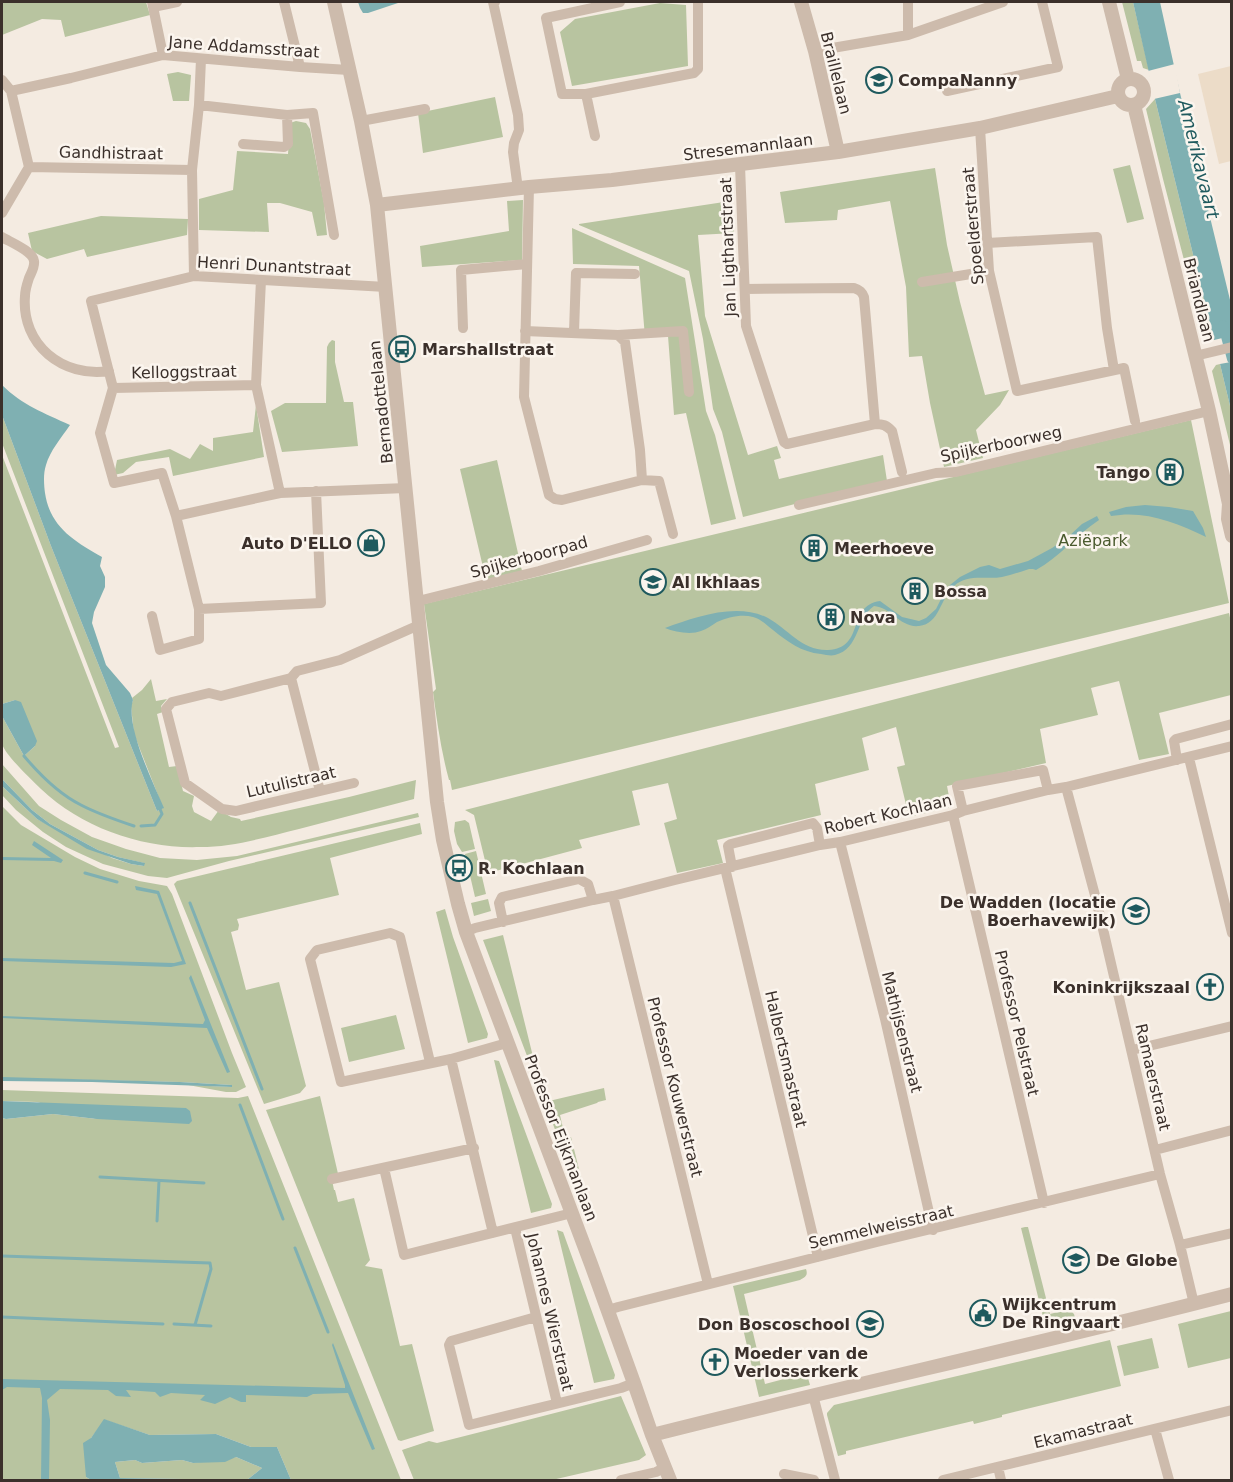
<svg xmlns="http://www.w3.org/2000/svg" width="1233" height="1482" viewBox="0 0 1233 1482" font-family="'DejaVu Sans',sans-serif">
<rect width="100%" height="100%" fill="#f4ebe1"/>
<path fill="#b8c4a0" d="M 2,2 L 146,2 L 150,15 L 65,37 L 61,20 L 42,19 L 2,35 Z
M 1122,2 L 1133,2 L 1149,70 L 1143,68 L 1141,61 L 1137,61 Z
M 660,3 L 686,5 L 688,66 L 572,86 L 560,32 L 575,19 Z
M 178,72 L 191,75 L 189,101 L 173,101 L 167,74 Z
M 495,97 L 503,137 L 423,153 L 418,113 Z
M 1155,99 L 1214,340 L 1208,341 L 1204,337 L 1163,179 L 1146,109 Z
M 296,121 L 306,123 L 310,129 L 324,203 L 327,235 L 317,236 L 312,212 L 280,203 L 267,203 L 269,232 L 199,230 L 199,199 L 233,190 L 237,151 L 288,154 L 290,123 Z
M 1130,165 L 1144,219 L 1127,223 L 1113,169 Z
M 935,168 L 947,245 L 960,302 L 985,395 L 1009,390 L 1000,405 L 976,430 L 983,458 L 944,467 L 930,403 L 922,356 L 909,357 L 906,287 L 890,201 L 838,210 L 837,220 L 785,223 L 780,192 Z
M 723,188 L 730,188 L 731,194 L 734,233 L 698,235 L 705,316 L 748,455 L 777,446 L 781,458 L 774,460 L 779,479 L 883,455 L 887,481 L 743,517 L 722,432 L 713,409 L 703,339 L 689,271 L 579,225 L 579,224 L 724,202 Z
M 523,200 L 522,260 L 422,267 L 420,246 L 509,231 L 507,201 Z
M 101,216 L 188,219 L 187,235 L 87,257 L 84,249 L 47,259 L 32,251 L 28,233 Z
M 572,228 L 685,278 L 706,411 L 715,435 L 736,519 L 711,525 L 686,413 L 674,415 L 668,336 L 645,337 L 639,266 L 573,264 Z
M 332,340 L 335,341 L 335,362 L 344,402 L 353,402 L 358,446 L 282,452 L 271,411 L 285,403 L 326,403 L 327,347 L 329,343 Z
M 1220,364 L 1231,410 L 1231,449 L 1212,371 L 1216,365 Z
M 256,405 L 264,457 L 173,476 L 169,457 L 136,462 L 123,473 L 114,475 L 117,460 L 170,449 L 190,459 L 200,444 L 213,451 L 213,438 L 253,432 Z
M 2,415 L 51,546 L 157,811 L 163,808 L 134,734 L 131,706 L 133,700 L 132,698 L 142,690 L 151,679 L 156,701 L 167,699 L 161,706 L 163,712 L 157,714 L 169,767 L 177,766 L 183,791 L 194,796 L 192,806 L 194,812 L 211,821 L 219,810 L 231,817 L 240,819 L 241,821 L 349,797 L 416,780 L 414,799 C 376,809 337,819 299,829 C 266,837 234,847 200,847 C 143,849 82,828 41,789 C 31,779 6,756 2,744 C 0,736 2,724 2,716 L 24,756 L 35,746 L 15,700 L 2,704 L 2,455 L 115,748 L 119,747 L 2,443 Z
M 1191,420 L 1229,603 L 452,790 L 450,780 L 449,780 C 441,751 437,721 433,692 L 436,689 L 424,604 Z
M 497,460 L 522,571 L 486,580 L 460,469 Z
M 1229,613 L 1232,627 L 1231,695 L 1159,713 L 1169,754 L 1139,760 L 1119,681 L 1091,688 L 1098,715 L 1040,729 L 1046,763 L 947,786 L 951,807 L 909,817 L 897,767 L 905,765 L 896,727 L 862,738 L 869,770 L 815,784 L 821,815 L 717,840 L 723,863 L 677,873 L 664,823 L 677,819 L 668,783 L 632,791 L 640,825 L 579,840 L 582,848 L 488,873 L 474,815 L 465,810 Z
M 2,764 L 39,806 L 61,820 L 92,837 L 126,849 L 160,858 L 197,860 L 237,856 L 418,813 L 419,817 L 229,861 L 167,878 L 148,876 L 103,864 L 66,847 L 43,832 L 16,810 L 2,795 L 2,786 L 37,819 L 112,858 L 131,864 L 144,866 L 144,863 L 118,857 L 98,850 L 50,824 L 32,810 L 2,779 Z
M 2,806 L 21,825 L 75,857 L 100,869 L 139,881 L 167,886 L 172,894 L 232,1053 L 246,1087 L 236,1092 L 226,1092 L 188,1085 L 231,1087 L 232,1085 L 180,1082 L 2,1078 Z
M 465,820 L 469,823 L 475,849 L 462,852 L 457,844 L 454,831 L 455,822 Z
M 420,823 L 422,834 L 330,858 L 339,895 L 237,919 L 239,925 L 238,930 L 231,932 L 246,990 L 279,982 L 306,1086 L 300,1093 L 264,1104 L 174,884 L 177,881 Z
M 476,851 L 486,894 L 475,897 L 465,854 Z
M 488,899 L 491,911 L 474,916 L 471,903 Z
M 445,909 L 453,937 L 488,1034 L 487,1038 L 468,1043 L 436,912 Z
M 503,935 L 541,1089 L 549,1101 L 604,1088 L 606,1100 L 598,1102 L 597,1103 L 560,1115 L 565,1137 L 571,1137 L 591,1218 L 589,1219 L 483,940 Z
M 396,1015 L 405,1049 L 349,1062 L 341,1028 Z
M 494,1060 L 499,1061 L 552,1204 L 551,1208 L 531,1213 Z
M 2,1090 L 238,1098 L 248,1096 L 401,1480 L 291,1480 L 277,1447 L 251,1447 L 216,1434 L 150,1435 L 105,1420 L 91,1438 L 86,1477 L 91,1480 L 2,1480 L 2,1118 L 6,1119 L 53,1114 L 97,1119 L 37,1102 L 2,1101 Z
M 320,1096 L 339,1178 L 332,1180 L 334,1190 L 335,1190 L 338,1202 L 354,1198 L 370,1260 L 365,1266 L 382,1269 L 400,1346 L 412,1344 L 434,1431 L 401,1441 L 398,1440 L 266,1110 Z
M 1025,1227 L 1028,1227 L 1050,1314 L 1066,1310 L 1071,1311 L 1074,1314 L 1076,1322 L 1046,1329 L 1021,1228 Z
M 557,1230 L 563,1232 L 615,1375 L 614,1379 L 594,1383 Z
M 806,1269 C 808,1275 806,1277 800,1280 L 744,1294 L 765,1384 L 803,1374 L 806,1374 L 808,1378 L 810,1385 L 759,1397 L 733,1286 Z
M 1231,1311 L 1231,1358 L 1188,1368 L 1178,1324 Z
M 1152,1338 L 1159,1368 L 1124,1376 L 1117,1346 Z
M 1110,1340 L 1121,1386 L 1002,1415 L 1002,1417 L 974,1424 L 973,1421 L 846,1451 L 846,1454 L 838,1456 L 827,1415 L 827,1413 L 834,1405 Z
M 621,1396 L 646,1455 L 639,1460 L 552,1480 L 414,1480 L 402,1450 L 429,1441 L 437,1443 L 445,1441 Z
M 236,1457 L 262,1468 L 247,1480 L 120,1478 L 115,1462 L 135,1460 L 142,1463 L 182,1460 L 193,1463 Z"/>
<path fill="#ecdcc8" d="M 1231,66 L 1231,161 L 1219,164 L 1198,74 Z"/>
<path fill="#7fb0b2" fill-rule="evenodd" d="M 358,2 L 401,2 L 368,13 L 363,13 L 360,8 Z
M 1133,2 L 1160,2 L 1180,93 L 1231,304 L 1231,336 L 1214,340 L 1155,99 Z
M 1231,362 L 1231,410 L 1220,364 Z
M 2,385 C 22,405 44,413 70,425 C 61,438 50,451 46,465 C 43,474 44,485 45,493 C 50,527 74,541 102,557 L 100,566 L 105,577 L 105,587 L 94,612 L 92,623 L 106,665 L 130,693 L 133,700 C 125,726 153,782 164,808 L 157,811 L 51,546 L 2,415 Z
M 1145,505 L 1169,507 L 1193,511 L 1203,528 L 1206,537 C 1175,522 1145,510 1111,516 L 1109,512 L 1126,507 Z
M 1097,516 L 1099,520 C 1076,535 1060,557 1036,570 L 1033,569 L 1029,569 C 1020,572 1011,575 1002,577 C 986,580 968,573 954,586 C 940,598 940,624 919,626 C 900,628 891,607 874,606 C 856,618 860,649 835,655 C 831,656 826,655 821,654 C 801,652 788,642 773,630 C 766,625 761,619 753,617 C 742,614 728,617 717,622 C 712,625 707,629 701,631 C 691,635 675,632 665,628 C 695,617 737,602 768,618 C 788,629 802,651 828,650 C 866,648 846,606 880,601 L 902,617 L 919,621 L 926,618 L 936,609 L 945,591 L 950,585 L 960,577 L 980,567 L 989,565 L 1000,569 L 1028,561 L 1052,548 L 1067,538 L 1082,524 Z
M 15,700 L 21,702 L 37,741 L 35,746 L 24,756 L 2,716 L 2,704 Z
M 2,779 L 32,810 L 50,824 L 98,850 L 118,857 L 145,863 L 144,866 L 131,864 L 87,849 L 37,819 L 2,786 Z
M 34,841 L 63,860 L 61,863 L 54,861 L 2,860 L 2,857 L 51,858 L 32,845 Z
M 135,886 L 159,891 L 186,964 L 171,967 L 2,961 L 2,958 L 174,963 L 182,961 L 157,894 L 136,890 Z
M 191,975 L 230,1072 L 227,1073 L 207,1028 L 2,1018 L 2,1016 L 203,1024 L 205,1020 L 189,978 Z
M 2,1077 L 180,1082 L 232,1085 L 232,1087 L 92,1082 L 2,1081 Z
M 2,1101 L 186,1108 L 190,1111 L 192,1121 L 189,1124 L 97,1119 L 53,1114 L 6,1119 L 2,1118 Z
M 333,1343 L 375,1449 L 372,1450 L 348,1393 L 313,1394 L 307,1397 L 246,1395 L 246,1402 L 241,1402 L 230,1397 L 215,1404 L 200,1400 L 205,1395 L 171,1393 L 160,1397 L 155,1392 L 126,1390 L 131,1397 L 116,1396 L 108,1390 L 60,1389 L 47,1400 L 50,1420 L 49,1480 L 41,1480 L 42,1398 L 40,1388 L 7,1387 L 2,1390 L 2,1379 L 345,1388 L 345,1385 L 332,1345 Z
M 104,1419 L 150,1435 L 216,1434 L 251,1447 L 277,1447 L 291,1480 L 91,1480 L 86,1477 L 83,1443 L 91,1438 ZM 236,1457 L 262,1468 L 247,1480 L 120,1478 L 115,1462 L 135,1460 L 142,1463 L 182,1460 L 193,1463 L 225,1462 Z"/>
<path fill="#f4ebe1" d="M 1175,64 L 1180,93 L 1154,99 L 1148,71 Z"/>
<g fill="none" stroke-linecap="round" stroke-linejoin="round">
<path stroke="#7fb0b2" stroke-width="3" d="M 24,756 C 40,775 59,794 81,805 C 98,814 116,820 134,826
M 141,826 L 155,825 L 162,814 L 160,809
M 85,873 L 117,882
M 190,903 L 262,1089
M 240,1105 L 283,1219
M 100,1177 L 204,1183
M 157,1221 L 159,1181
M 295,1248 L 328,1332
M 2,1256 L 210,1263 L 211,1269 L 195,1325
M 2,1317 L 163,1324
M 174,1324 L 211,1326"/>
<path stroke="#7fb0b2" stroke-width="10" d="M 1223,325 L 1232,359"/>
<path stroke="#cdbbac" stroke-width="10" d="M 152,2 L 163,55
M 284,2 L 300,67
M 495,2 L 493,2 L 518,115 L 519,130 L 514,143 L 513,152 L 518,189
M 620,2 L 546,18 L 562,94 L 586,94 L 694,73 L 698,69 L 698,2
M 908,2 L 908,35
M 153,7 L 177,2
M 815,51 L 908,35 L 1003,2
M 2,80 L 11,91 L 71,78 L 163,55 L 300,67 L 349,70
M 947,91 L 1058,67 L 1042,2
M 586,94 L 595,136
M 199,105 L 287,115 L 313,113 L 334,235
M 361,121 L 425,109
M 980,128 L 989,271 L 1017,391 L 1124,368 L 1135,421
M 243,144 L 284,147 L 288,144 L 287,115
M 740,165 L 746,326 L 784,442 L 787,444 L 875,424 C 883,424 886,425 892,431 L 902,472
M 29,167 L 192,170
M 529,187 L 524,397 L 549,495 L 555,499 L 562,500 L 642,480 L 659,481 L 673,534
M 2,213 L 29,167 L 11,91
M 2,237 C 10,242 33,251 34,261 C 35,267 31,273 29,278 C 27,284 25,290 25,296 C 21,345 63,378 109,371
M 987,243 L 1097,237 L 1107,328 L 1114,370
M 194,276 L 192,170 L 199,105 L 201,59
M 261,280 L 256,385 L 280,493
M 922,282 L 989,271
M 745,289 L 854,288 C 860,290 862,292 864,297 L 875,424
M 463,328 L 461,270 L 527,264
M 525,331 L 618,335 L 683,331 L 689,392
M 574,332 L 576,273 L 635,274
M 618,335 L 625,342 L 640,450 L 642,480
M 1195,356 L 1232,347
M 113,388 L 256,385
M 316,491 L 321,603 L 199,609 L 176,516 L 162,473 L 114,483 L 100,433 L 113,388 L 91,301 L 194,276 L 386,287
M 799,505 L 936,473 L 956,472 L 1209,411
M 176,516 L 280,493 L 406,488
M 418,601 L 539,571 L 647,540
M 152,616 L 160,650 L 199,639 L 199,609
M 291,678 L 320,791
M 1189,758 L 1232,933
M 1177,760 L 1174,741 L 1176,739 L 1232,724
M 354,783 L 236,811 L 222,809 L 185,783 L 166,709 L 172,702 L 209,693 L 221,696 L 291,678 L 297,671 L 340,660 L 419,625
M 1066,787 L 1096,899 L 1160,1174 L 1180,1245 L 1194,1304
M 963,811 L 957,786 L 1043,770 L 1048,790
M 953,815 L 1044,1203
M 840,842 L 885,1019 L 933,1230
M 732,867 L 728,846 L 731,844 L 813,823 L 817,828 L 820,845
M 725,868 L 818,1257
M 613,896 L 708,1284
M 503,922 L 499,903 L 502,897 L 579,879 L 588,884 L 593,900
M 466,932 L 475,928 L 593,900 L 613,896 L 675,880 L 820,845 L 840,842 L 953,815 L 963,811 L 1048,790 L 1066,787 L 1232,746
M 1132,1050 L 1232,1026
M 451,1059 L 493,1233
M 430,1062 L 400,937 L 390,933 L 317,950 L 310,959 L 341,1082 L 451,1059 L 507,1043
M 1155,1150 L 1232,1130
M 384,1168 L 404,1255 L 572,1213
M 332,1179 L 474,1148
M 515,1228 L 557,1403
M 1180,1245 L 1232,1233
M 608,1310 L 618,1307 L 877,1242 L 1160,1174
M 536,1317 L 451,1341 L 449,1345 L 469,1425 L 621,1388 L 634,1383
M 813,1395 L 835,1480
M 1155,1429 L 1169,1480
M 998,1467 L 1001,1480
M 784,1474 L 814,1480
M 621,1480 L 656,1472 L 664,1468
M 943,1480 L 1232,1410"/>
<path stroke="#cdbbac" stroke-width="14" d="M 334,2 L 361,121 L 377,205 L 437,802 L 443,840 L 458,904 L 466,932 L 591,1264 L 634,1383 L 652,1435 L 670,1480
M 801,2 L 815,51 L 838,152
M 1109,2 L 1128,79
M1118 92a13 13 0 1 1 26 0a13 13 0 1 1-26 0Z
M 1134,105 L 1209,411 L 1229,504 L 1228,519 L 1232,536
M 377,205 L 529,187 L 612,180 L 838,152 L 980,128 L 1118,96
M 652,1435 C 845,1386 1039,1344 1232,1294"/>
</g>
<defs>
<symbol id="school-ring" viewBox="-11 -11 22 22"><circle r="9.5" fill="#fbf5ee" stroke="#1f5a5e" stroke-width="1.5"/><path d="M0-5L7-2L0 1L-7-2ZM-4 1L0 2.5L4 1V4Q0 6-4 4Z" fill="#1f5a5e"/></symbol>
<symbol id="bus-ring" viewBox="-11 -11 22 22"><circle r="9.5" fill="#fbf5ee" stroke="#1f5a5e" stroke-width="1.5"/><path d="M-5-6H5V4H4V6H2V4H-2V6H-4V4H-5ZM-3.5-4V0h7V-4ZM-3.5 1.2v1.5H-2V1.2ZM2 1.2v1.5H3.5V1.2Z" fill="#1f5a5e"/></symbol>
<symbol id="building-ring" viewBox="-11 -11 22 22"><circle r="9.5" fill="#fbf5ee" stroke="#1f5a5e" stroke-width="1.5"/><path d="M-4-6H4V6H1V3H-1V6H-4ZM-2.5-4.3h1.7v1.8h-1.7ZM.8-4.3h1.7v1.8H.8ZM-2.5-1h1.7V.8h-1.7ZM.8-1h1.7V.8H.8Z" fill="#1f5a5e"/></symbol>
<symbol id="shop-ring" viewBox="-11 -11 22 22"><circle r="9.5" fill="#fbf5ee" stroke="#1f5a5e" stroke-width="1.5"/><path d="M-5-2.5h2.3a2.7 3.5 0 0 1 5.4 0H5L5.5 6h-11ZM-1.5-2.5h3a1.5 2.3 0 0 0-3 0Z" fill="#1f5a5e"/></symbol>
<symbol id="church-ring" viewBox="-11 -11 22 22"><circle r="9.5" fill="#fbf5ee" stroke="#1f5a5e" stroke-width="1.5"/><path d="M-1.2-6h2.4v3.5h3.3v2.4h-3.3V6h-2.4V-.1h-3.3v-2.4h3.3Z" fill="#1f5a5e"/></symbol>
<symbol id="civic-ring" viewBox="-11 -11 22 22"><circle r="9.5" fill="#fbf5ee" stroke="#1f5a5e" stroke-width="1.5"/><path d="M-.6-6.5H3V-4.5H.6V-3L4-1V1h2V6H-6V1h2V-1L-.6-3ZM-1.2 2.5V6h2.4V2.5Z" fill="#1f5a5e"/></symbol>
</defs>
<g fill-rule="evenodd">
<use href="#school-ring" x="864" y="65" width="30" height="30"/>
<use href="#bus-ring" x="387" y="334" width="30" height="30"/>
<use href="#building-ring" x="1155" y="457" width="30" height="30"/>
<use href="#shop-ring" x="356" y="528" width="30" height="30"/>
<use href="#building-ring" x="799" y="533" width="30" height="30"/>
<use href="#school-ring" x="638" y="567" width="30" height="30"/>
<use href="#building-ring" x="900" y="576" width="30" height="30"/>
<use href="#building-ring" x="816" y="602" width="30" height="30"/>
<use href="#bus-ring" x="444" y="853" width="30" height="30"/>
<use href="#school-ring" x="1121" y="896" width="30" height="30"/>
<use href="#church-ring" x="1195" y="972" width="30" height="30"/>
<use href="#school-ring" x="1061" y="1245" width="30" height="30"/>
<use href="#civic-ring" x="968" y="1298" width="30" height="30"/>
<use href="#school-ring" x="855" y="1309" width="30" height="30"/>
<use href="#church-ring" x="700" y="1347" width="30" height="30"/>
</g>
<g text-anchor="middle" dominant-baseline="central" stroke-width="5" stroke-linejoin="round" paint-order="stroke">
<g font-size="16" fill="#3b302b" stroke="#fbf5ee">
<text transform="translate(244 47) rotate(4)">Jane Addamsstraat</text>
<text transform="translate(836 73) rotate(76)">Braillelaan</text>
<text transform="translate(748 147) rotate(-7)">Stresemannlaan</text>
<text transform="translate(111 153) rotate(1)">Gandhistraat</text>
<text transform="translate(973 226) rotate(-95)">Spoelderstraat</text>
<text transform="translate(728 247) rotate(-92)">Jan Ligthartstraat</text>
<text transform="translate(274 266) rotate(3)">Henri Dunantstraat</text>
<text transform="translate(1199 300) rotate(76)">Briandlaan</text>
<text transform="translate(184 372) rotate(-1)">Kelloggstraat</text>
<text transform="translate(381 402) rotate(-96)">Bernadottelaan</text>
<text transform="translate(1001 444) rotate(-12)">Spijkerboorweg</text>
<text transform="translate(529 557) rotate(-15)">Spijkerboorpad</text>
<text transform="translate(291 782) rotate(-13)">Lutulistraat</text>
<text transform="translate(888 814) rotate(-13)">Robert Kochlaan</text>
<text transform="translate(1017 1023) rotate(77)">Professor Pelstraat</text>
<text transform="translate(902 1032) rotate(76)">Mathijsenstraat</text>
<text transform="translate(786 1059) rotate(77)">Halbertsmastraat</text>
<text transform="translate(1153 1077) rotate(77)">Ramaerstraat</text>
<text transform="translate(675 1087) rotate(76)">Professor Kouwerstraat</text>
<text transform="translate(561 1138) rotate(69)">Professor Eijkmanlaan</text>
<text transform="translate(881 1227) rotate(-13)">Semmelweisstraat</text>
<text transform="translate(550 1312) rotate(77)">Johannes Wierstraat</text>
<text transform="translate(1083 1431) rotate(-14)">Ekamastraat</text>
</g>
<g font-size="16" font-weight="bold" fill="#3b302b" stroke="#fbf5ee" text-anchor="start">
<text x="898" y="80">CompaNanny</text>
<text x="422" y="349">Marshallstraat</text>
<text x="1150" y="472" text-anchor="end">Tango</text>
<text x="352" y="543" text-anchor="end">Auto D'ELLO</text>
<text x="834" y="548">Meerhoeve</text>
<text x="672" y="582">Al Ikhlaas</text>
<text x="934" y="591">Bossa</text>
<text x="850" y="617">Nova</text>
<text x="478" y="868">R. Kochlaan</text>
<text x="1116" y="902" text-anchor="end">De Wadden (locatie<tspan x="1116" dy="18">Boerhavewijk)</tspan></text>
<text x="1190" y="987" text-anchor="end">Koninkrijkszaal</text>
<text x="1096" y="1260">De Globe</text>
<text x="1002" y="1304">Wijkcentrum<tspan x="1002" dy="18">De Ringvaart</tspan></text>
<text x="850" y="1324" text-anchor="end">Don Boscoschool</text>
<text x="734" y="1353">Moeder van de<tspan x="734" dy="18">Verlosserkerk</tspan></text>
</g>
<g font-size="16" fill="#4a5a2e" stroke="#fbf5ee">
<text x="1093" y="540">Aziëpark</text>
</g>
<g font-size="18" font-style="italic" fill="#1f5a5e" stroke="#fbf5ee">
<text transform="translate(1199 159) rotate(76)">Amerikavaart</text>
</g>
</g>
<rect width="1233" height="1482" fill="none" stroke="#3b302b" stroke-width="6"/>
</svg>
